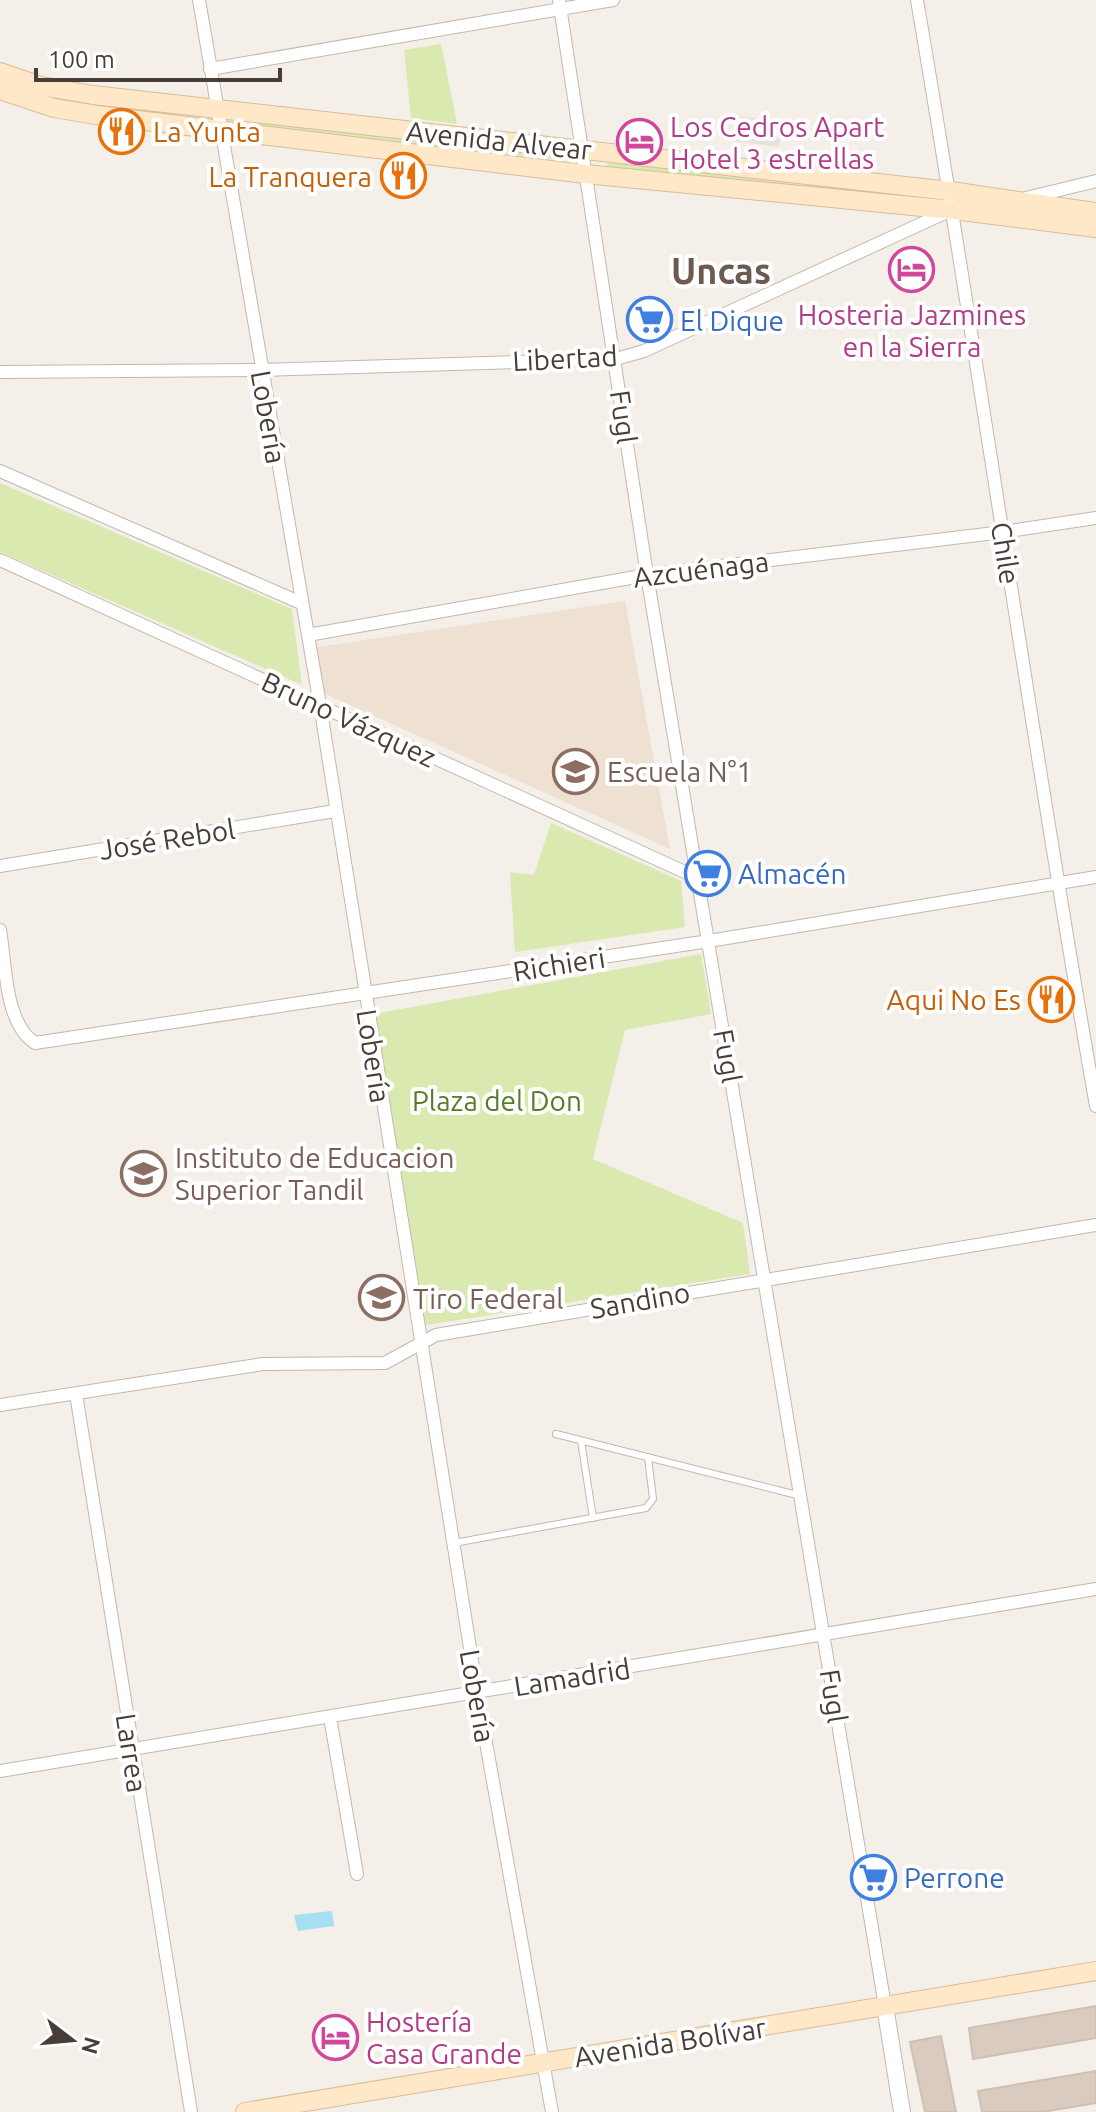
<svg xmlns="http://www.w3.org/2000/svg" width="1096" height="2112" viewBox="0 0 1096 2112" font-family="Ubuntu,sans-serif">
<rect width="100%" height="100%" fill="#f4efe8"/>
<path fill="#eee1d2" d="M 625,601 L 670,849 L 323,693 L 318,647 Z"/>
<path fill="#d9e9b0" d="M 441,44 L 457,124 L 411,118 L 404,50 Z
M 256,121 L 569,155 L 569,161 L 255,126 Z
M 608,161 L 920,195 L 921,202 L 607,167 Z
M 0,483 L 292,609 L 302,685 L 0,552 Z
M 551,823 L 681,881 L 685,927 L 515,952 L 510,872 L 534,875 Z
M 701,954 L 711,1014 L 625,1030 L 593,1159 L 743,1223 L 750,1274 L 426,1325 L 374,1014 Z"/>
<path fill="#e6e2e0" d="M 739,116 L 783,122 L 779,147 L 735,141 Z"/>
<path fill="#a4dff2" d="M 332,1911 L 334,1926 L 298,1931 L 294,1915 Z"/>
<path fill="#d9cbc0" stroke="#d1bfb0" stroke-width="2" d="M 1096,2006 L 1096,2038 L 973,2059 L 969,2028 Z
M 941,2036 L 956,2112 L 925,2112 L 910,2042 Z
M 1096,2071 L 1096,2103 L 1042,2112 L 982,2112 L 978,2091 Z"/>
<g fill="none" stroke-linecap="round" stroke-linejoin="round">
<defs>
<path id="service" d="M 556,1434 L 801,1496
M 581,1441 L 593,1518
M 454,1543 L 646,1508 L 653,1499 L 648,1457"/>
<path id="minor" d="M 199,0 L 320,705 L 477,1692 L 552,2112
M 559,0 L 647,575 L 885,2006
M 917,0 C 980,368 1031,738 1096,1106
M 210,69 L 613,0
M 1026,198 L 1096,181
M 0,372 L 261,370 L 616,359 L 644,351 L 949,211
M 0,471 L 301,603
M 0,560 L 698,878
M 308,635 L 647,575 L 1003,532 L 1096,518
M 0,866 L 335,811
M 0,930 C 6,963 4,1023 35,1043 L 709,941 L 1096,877
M 76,1394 L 191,2112
M 0,1405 L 263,1364 L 385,1363 L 436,1335 L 1096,1225
M 330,1717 L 357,1874
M 0,1771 L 1096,1589"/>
<path id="tertiary" d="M 885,2006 L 902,2112"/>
<path id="secondary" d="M 0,72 L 41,86 L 93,95 L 950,191 L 1096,212
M 0,90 L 54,108 L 96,115 L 585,174 L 953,210 L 1096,228
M 245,2112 L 1096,1971"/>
</defs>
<use href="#service" stroke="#c3b8ad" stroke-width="8"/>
<use href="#minor" stroke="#c3b8ad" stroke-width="14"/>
<use href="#tertiary" stroke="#c3b8ad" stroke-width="18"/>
<use href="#secondary" stroke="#d8bd99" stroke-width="20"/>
<use href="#service" stroke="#fff" stroke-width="6"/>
<use href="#minor" stroke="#fff" stroke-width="12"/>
<use href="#tertiary" stroke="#fff" stroke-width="16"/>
<use href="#secondary" stroke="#ffe8c8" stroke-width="18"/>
</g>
<defs>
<symbol id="restaurant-ring" viewBox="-11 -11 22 22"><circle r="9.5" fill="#fff" stroke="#e8710a" stroke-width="1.5"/><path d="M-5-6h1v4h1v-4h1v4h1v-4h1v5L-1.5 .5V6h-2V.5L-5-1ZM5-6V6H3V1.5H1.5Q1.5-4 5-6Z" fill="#e8710a"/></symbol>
<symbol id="hotel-ring" viewBox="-11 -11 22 22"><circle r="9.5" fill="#fff" stroke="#d1479c" stroke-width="1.5"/><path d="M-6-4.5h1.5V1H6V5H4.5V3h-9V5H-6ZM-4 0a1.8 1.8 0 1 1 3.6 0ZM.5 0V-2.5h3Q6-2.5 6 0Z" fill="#d1479c"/></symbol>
<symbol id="supermarket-ring" viewBox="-11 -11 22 22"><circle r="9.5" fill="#fff" stroke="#3f7fe0" stroke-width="1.5"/><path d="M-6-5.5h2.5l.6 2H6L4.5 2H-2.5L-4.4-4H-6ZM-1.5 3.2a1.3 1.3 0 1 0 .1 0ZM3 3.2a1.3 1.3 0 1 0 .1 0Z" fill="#3f7fe0"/></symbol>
<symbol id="school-ring" viewBox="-11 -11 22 22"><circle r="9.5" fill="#fff" stroke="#8d6e63" stroke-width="1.5"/><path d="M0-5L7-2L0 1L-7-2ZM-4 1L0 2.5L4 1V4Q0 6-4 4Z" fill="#8d6e63"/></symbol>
</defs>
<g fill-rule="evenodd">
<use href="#restaurant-ring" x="96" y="106" width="51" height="51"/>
<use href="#hotel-ring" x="614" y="116" width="51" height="51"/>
<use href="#restaurant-ring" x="378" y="150" width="51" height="51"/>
<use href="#hotel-ring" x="886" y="244" width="51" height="51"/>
<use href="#supermarket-ring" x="624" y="294" width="51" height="51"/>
<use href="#school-ring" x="550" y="746" width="51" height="51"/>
<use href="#supermarket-ring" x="682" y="848" width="51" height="51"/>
<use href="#restaurant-ring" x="1026" y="974" width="51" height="51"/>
<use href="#school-ring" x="118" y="1148" width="51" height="51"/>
<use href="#school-ring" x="356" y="1272" width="51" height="51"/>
<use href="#supermarket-ring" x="848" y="1852" width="51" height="51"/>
<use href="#hotel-ring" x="310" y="2012" width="51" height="51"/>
</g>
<g text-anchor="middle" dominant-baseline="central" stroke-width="8" stroke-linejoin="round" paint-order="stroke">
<g font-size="28" fill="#b23c85" stroke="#fff" text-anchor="start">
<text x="670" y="126">Los Cedros Apart<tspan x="670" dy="32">Hotel 3 estrellas</tspan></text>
<text x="912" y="314" text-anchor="middle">Hosteria Jazmines<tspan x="912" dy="32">en la Sierra</tspan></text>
<text x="366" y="2021">Hostería<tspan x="366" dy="32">Casa Grande</tspan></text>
</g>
<g font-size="28" fill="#c56008" stroke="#fff" text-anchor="end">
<text x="153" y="131" text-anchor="start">La Yunta</text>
<text x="372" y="176">La Tranquera</text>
<text x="1021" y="999">Aqui No Es</text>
</g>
<g font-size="28" fill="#483e37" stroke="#fff">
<text transform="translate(499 140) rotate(6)">Avenida Alvear</text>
<text transform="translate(565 358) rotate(-3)">Libertad</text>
<text transform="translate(269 417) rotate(80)">Lobería</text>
<text transform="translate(624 417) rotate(82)">Fugl</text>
<text transform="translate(1006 553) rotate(81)">Chile</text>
<text transform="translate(701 569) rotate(-7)">Azcuénaga</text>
<text transform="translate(349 719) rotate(25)">Bruno Vázquez</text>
<text transform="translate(167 839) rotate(-9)">José Rebol</text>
<text transform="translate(559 964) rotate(-9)">Richieri</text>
<text transform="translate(374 1056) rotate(81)">Lobería</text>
<text transform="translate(728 1056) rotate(80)">Fugl</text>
<text transform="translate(640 1300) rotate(-10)">Sandino</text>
<text transform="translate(572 1677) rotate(-9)">Lamadrid</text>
<text transform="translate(478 1696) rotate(80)">Lobería</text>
<text transform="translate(834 1696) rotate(81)">Fugl</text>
<text transform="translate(132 1753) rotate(81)">Larrea</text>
<text transform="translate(670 2042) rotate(-9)">Avenida Bolívar</text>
</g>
<g font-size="28" fill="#366cbe" stroke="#fff" text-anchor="start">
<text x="680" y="320">El Dique</text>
<text x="738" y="873">Almacén</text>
<text x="904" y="1877">Perrone</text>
</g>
<g font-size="28" fill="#785e54" stroke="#fff" text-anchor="start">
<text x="607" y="771">Escuela N°1</text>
<text x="175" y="1157">Instituto de Educacion<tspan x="175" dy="32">Superior Tandil</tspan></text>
<text x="413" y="1298">Tiro Federal</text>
</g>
<g font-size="28" fill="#567c28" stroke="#fff">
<text x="497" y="1100">Plaza del Don</text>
</g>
<g font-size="36" font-weight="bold" fill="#6b5a4d" stroke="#fff">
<text x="721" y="270">Uncas</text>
</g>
</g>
<g transform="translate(72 2040) rotate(106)" stroke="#ffffff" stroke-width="6" paint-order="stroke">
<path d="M0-6L14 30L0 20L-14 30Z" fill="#483e37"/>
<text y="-12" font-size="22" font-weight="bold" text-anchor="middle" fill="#483e37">N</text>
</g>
<path d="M36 68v12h244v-12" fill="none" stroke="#483e37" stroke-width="4"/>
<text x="48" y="68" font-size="24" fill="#483e37" stroke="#ffffff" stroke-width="6" paint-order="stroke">100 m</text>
</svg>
